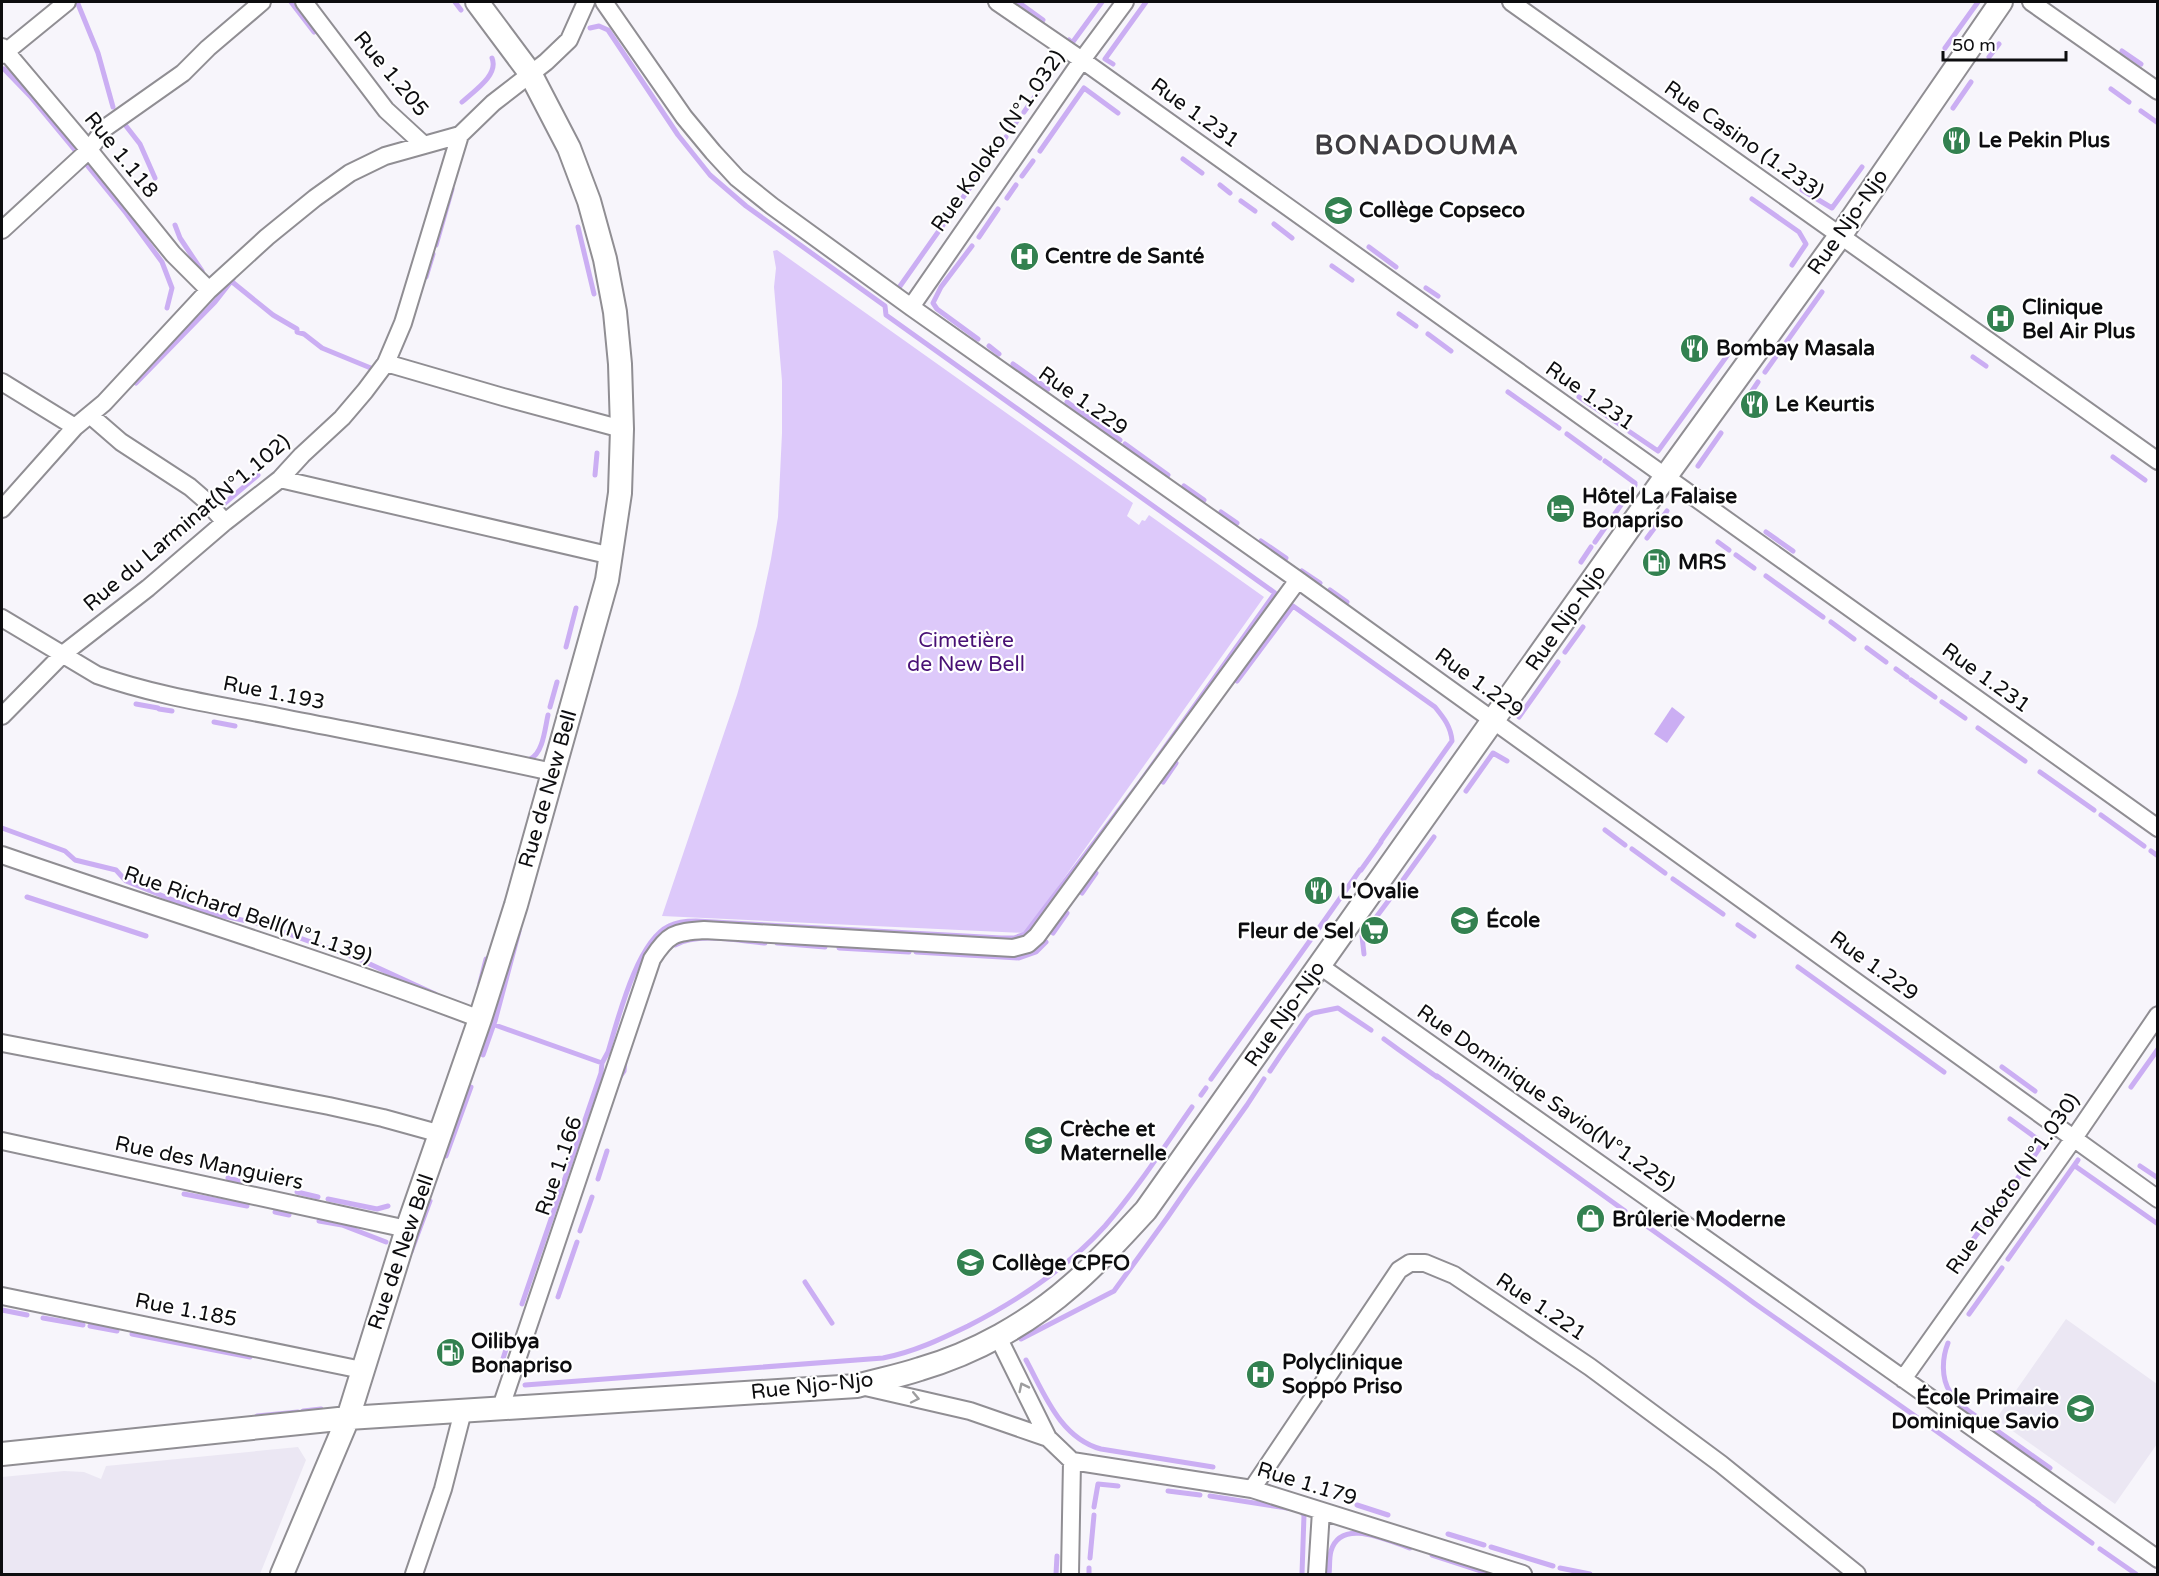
<svg xmlns="http://www.w3.org/2000/svg" width="2159" height="1576" viewBox="0 0 2159 1576" font-family="'Varela Round',sans-serif">
<rect width="100%" height="100%" fill="#f7f5fb"/>
<path fill="#ebe7f3" d="M 2066,1319 L 2157,1384 L 2157,1444 L 2115,1504 L 1996,1419 Z
M 298,1447 L 306,1460 L 260,1574 L 2,1574 L 2,1477 L 64,1471 L 84,1472 L 101,1479 L 106,1466 Z"/>
<path fill="#ddc9fa" d="M 777,250 L 1133,503 L 1127,516 L 1139,525 L 1142,520 L 1145,521 L 1149,515 L 1264,597 L 1025,933 L 662,916 L 737,695 L 757,626 L 771,559 L 778,517 L 782,433 L 782,381 L 774,287 L 776,268 L 773,251 Z"/>
<path fill="#cbaef3" d="M 1672,707 L 1685,717 L 1667,743 L 1654,734 Z"/>
<g fill="none" stroke-linecap="round" stroke-linejoin="round">
<path stroke="#cbaef3" stroke-width="5" d="M 291,2 L 314,32
M 455,2 L 461,10
M 1018,2 L 1043,20
M 78,4 L 98,53 L 113,107
M 1069,40 L 1072,43 L 1102,2
M 1945,48 L 1978,2
M 2122,51 L 2141,64
M 1989,57 L 1999,44
M 1113,64 L 1105,59 L 1146,2
M 4,69 L 30,96 L 69,143 L 126,213 L 162,262 L 172,288 L 167,308
M 2111,89 L 2129,102
M 462,102 C 474,91 499,75 492,58
M 1953,108 L 1971,82
M 2141,111 L 2158,123
M 1024,112 L 1050,75
M 126,126 L 140,144 L 155,178
M 1010,131 L 1019,118
M 1040,151 L 1084,88 L 1118,113
M 1183,159 L 1202,173
M 1022,176 L 1033,161
M 1220,185 L 1230,193
M 1802,190 L 1832,208 L 1862,167
M 1007,198 L 1016,185
M 1752,199 L 1799,232 L 1806,244 L 1792,265
M 1241,201 L 1255,211
M 949,217 L 1006,137
M 1274,224 L 1292,238
M 175,225 L 180,238 L 202,271
M 578,227 L 594,294
M 979,237 L 998,209
M 436,245 L 452,189
M 972,246 L 941,287 L 933,303 L 937,309 L 978,339
M 1369,247 L 1396,267
M 1332,266 L 1352,280
M 426,277 L 433,254
M 231,281 L 273,315 L 297,329 L 297,332 L 304,334 L 322,348 L 378,371
M 1426,288 L 1438,296
M 898,289 L 943,225
M 1399,314 L 1416,326
M 1428,334 L 1451,351
M 989,346 L 999,354
M 1973,357 L 1986,366
M 1013,364 L 1048,389
M 1765,372 L 1822,292
M 136,383 L 215,302 L 233,279
M 1508,392 L 1559,428
M 1579,397 L 1622,426
M 1748,397 L 1758,382
M 1067,402 L 1120,440
M 1630,432 L 1658,451 L 1732,349
M 1567,434 L 1600,458
M 1125,444 L 1168,475
M 2113,457 L 2145,480
M 1605,461 L 1635,483
M 1698,466 L 1721,433
M 595,475 L 597,453
M 1184,486 L 1204,500
M 219,508 L 258,475
M 1221,512 L 1237,523
M 1766,532 L 1793,551
M 1647,538 L 1667,511
M 1261,541 L 1286,558
M 1595,542 L 1635,485
M 1718,542 L 1729,550
M 1736,555 L 1754,568
M 1581,562 L 1591,547
M 1302,571 L 1320,583
M 1766,576 L 1823,617
M 1330,590 L 1347,602
M 1831,622 L 1854,639
M 566,647 L 576,608
M 1867,648 L 1886,662
M 1565,652 L 1583,627
M 1896,669 L 1907,677
M 1911,680 L 1935,697
M 1237,681 L 1293,606 L 1435,707 C 1444,718 1451,727 1452,741 L 1381,841
M 1942,702 L 1965,718
M 136,704 L 158,708
M 550,707 L 557,682
M 159,709 L 172,711
M 1519,717 L 1558,662
M 214,722 L 235,726
M 1978,728 L 2025,761
M 530,759 C 543,754 545,728 548,715
M 2040,772 L 2094,810
M 1163,782 L 1176,763
M 1466,791 L 1493,753 L 1507,761
M 2101,815 L 2144,846
M 2,828 L 65,851 L 75,860 L 116,870 L 126,881 L 200,911 L 261,924 L 361,960 L 435,994
M 1605,830 L 1625,845
M 1632,849 L 1665,873
M 2151,851 L 2158,856
M 1361,870 L 1381,842
M 1673,879 L 1723,914
M 1395,891 L 1434,837
M 1082,893 L 1096,873
M 27,897 L 146,936
M 1324,921 L 1360,870
M 1738,925 L 1754,936
M 1053,933 L 1067,913
M 777,943 L 825,947
M 675,945 C 698,932 740,941 765,943
M 839,948 L 909,952
M 916,952 L 1019,958 L 1036,952 L 1046,942
M 1364,954 L 1362,936 L 1389,900
M 1798,967 L 1944,1072
M 480,983 L 486,959
M 1308,1016 L 1313,1013 L 1338,1008 L 1371,1030
M 495,1025 L 602,1063
M 1384,1039 L 1399,1050
M 1399,1050 L 1437,1077
M 483,1055 L 495,1021 L 519,931
M 1280,1056 L 1308,1016
M 2002,1067 L 2035,1091
M 1270,1071 L 1280,1056
M 1437,1076 L 1625,1211
M 619,1078 L 624,1071 L 625,1060
M 1211,1079 L 1324,921
M 2131,1087 L 2158,1049
M 1201,1095 L 1206,1088
M 1247,1105 L 1264,1079
M 2010,1119 L 2043,1143 L 2032,1159
M 446,1156 L 471,1087
M 2075,1166 L 2158,1224
M 2140,1166 L 2158,1178
M 228,1178 L 243,1182
M 598,1179 L 607,1151
M 1187,1189 L 1247,1105
M 297,1192 L 318,1197
M 184,1194 L 247,1206
M 328,1199 L 377,1209 L 388,1206
M 275,1212 L 289,1215
M 1634,1217 L 1724,1281
M 1167,1218 L 1187,1189
M 319,1221 L 342,1225 L 386,1242
M 580,1231 L 592,1197
M 1967,1248 L 2025,1168
M 411,1252 L 430,1201
M 2008,1259 L 2078,1160
M 1724,1281 L 1754,1303
M 805,1282 L 832,1323
M 558,1297 L 577,1242
M 1754,1303 L 1908,1411
M 522,1304 L 601,1073 L 602,1063 L 608,1052 C 618,1019 637,941 669,926 C 677,922 687,921 696,921 L 1001,938 L 1014,938 L 1025,934 L 1141,781 L 1275,593 L 886,315 L 885,306 L 746,206 L 710,175 L 678,135 L 608,30 L 599,26 L 590,28
M 2,1310 L 27,1315
M 1969,1314 L 2002,1268
M 43,1318 L 83,1325
M 90,1326 L 117,1331
M 132,1334 L 250,1357
M 1021,1339 L 1114,1291 L 1167,1218
M 1948,1343 C 1942,1358 1941,1378 1950,1392 C 1959,1406 1976,1416 1989,1425 C 2009,1439 2030,1454 2050,1468
M 1026,1360 C 1044,1393 1060,1438 1101,1449 L 1213,1467
M 499,1371 L 510,1337
M 525,1385 L 883,1358 C 914,1352 941,1339 968,1326 C 1019,1300 1067,1268 1105,1226 C 1137,1189 1164,1147 1192,1107
M 303,1411 L 321,1409
M 1908,1411 L 2039,1504
M 257,1416 L 298,1412
M 1168,1491 L 1200,1495
M 1210,1496 L 1287,1508
M 2038,1504 L 2092,1543
M 1357,1505 L 1388,1515
M 1094,1507 L 1098,1484 L 1118,1486
M 1299,1510 L 1304,1515 L 1302,1574
M 1448,1534 L 1484,1545
M 1491,1547 L 1553,1566
M 2100,1549 L 2136,1574
M 1432,1555 L 1490,1574
M 1090,1558 L 1094,1515
M 1560,1568 L 1590,1574
M 1056,1574 L 1057,1556
M 1089,1574 L 1089,1568
M 1329,1574 C 1330,1567 1329,1558 1331,1551 C 1341,1517 1388,1541 1410,1548"/>
<defs>
<path id="street" d="M 304,2 L 386,110 L 424,145
M 604,2 L 684,117 L 713,152 L 737,178 L 772,206 L 911,307 L 1298,580 L 2158,1199
M 997,2 L 1082,60 L 2158,828
M 1511,2 L 2158,461
M 2031,2 L 2158,91
M 2,47 L 89,150 L 173,254 L 209,290
M 2,55 L 67,2
M 2,230 L 89,150 L 105,128 L 183,73 L 208,48 L 262,2
M 911,307 L 1082,60 L 1125,2
M 386,363 L 503,397 L 622,429
M 2,382 L 75,427
M 91,416 L 121,442 L 190,487 L 205,500 L 225,522
M 280,479 L 612,556
M 2,509 L 75,427 L 104,403 L 209,290 L 267,237 L 315,198 L 350,173 L 385,156 L 460,135
M 2,618 L 97,675 C 156,696 218,705 279,717 C 370,735 462,752 552,772
M 2,716 L 63,654 L 148,588 L 225,522 L 280,479 L 302,455 L 342,418 L 365,391 L 386,363 L 403,323 L 460,135 L 493,103 L 546,62 L 569,40 L 586,2
M 2,855 C 161,910 323,959 480,1019
M 1320,966 L 2158,1559
M 2,1043 L 329,1106 L 383,1118 L 441,1134
M 2,1141 L 407,1229
M 2,1296 L 362,1370
M 998,1337 L 1048,1438 L 1072,1461
M 1903,1379 L 2074,1138 L 2158,1015
M 861,1386 L 970,1411 L 1048,1438
M 501,1407 L 652,959 C 668,934 674,932 704,930 L 1013,948 L 1028,944 L 1037,936 L 1298,580
M 1072,1461 L 1252,1489 L 1523,1574
M 1252,1489 L 1399,1270 L 1410,1263 L 1425,1263 L 1454,1275 L 1590,1367 L 1721,1464 L 1857,1574
M 414,1574 L 443,1489 L 463,1411
M 1070,1574 L 1072,1461
M 1317,1574 L 1321,1511"/>
<path id="secondary" d="M 2,1454 L 348,1418 L 857,1386 C 878,1380 899,1376 920,1369 C 975,1353 1029,1323 1072,1285 C 1099,1262 1122,1236 1146,1210 L 1666,476 L 1840,236 L 2001,2
M 282,1574 L 348,1418 L 407,1229 L 480,1019 L 516,905 L 607,580 L 620,493 L 622,429 L 620,364 L 615,312 L 605,259 L 589,201 L 569,148 L 530,73 L 477,2"/>
</defs>
<use href="#street" stroke="#908e93" stroke-width="20"/>
<use href="#secondary" stroke="#908e93" stroke-width="26"/>
<use href="#street" stroke="#fff" stroke-width="16"/>
<use href="#secondary" stroke="#fff" stroke-width="22"/>
</g>
<defs><path id="oneway-chevron" d="M-2-3.5L2.5 0L-2 3.5" fill="none" stroke-width="1.6" stroke-linecap="round" stroke-linejoin="round" transform="scale(1.5)"/></defs>
<g stroke="#9e9e9f">
<use href="#oneway-chevron" transform="translate(1023 1387) rotate(-116)"/>
<use href="#oneway-chevron" transform="translate(915 1398) rotate(12)"/>
</g>
<defs>
<symbol id="restaurant-disc" viewBox="-11 -11 22 22"><circle r="9.5" fill="#338150" stroke="#fff"/><path d="M-5-6h1v4h1v-4h1v4h1v-4h1v5L-1.5 .5V6h-2V.5L-5-1ZM5-6V6H3V1.5H1.5Q1.5-4 5-6Z" fill="#fff"/></symbol>
<symbol id="school-disc" viewBox="-11 -11 22 22"><circle r="9.5" fill="#338150" stroke="#fff"/><path d="M0-5L7-2L0 1L-7-2ZM-4 1L0 2.5L4 1V4Q0 6-4 4Z" fill="#fff"/></symbol>
<symbol id="hospital-disc" viewBox="-11 -11 22 22"><circle r="9.5" fill="#338150" stroke="#fff"/><path d="M-5-5h3v3.5h4V-5h3V5h-3V1.5h-4V5h-3Z" fill="#fff"/></symbol>
<symbol id="hotel-disc" viewBox="-11 -11 22 22"><circle r="9.5" fill="#338150" stroke="#fff"/><path d="M-6-4.5h1.5V1H6V5H4.5V3h-9V5H-6ZM-4 0a1.8 1.8 0 1 1 3.6 0ZM.5 0V-2.5h3Q6-2.5 6 0Z" fill="#fff"/></symbol>
<symbol id="fuel-disc" viewBox="-11 -11 22 22"><circle r="9.5" fill="#338150" stroke="#fff"/><path d="M-5.5-6h7V0h2V4h1.3V-2.5L3-4.5l.8-.8L6-3V5H2.5V1h-1V6h-7ZM-4.2-4.7v3.2H.2V-4.7Z" fill="#fff"/></symbol>
<symbol id="supermarket-disc" viewBox="-11 -11 22 22"><circle r="9.5" fill="#338150" stroke="#fff"/><path d="M-6-5.5h2.5l.6 2H6L4.5 2H-2.5L-4.4-4H-6ZM-1.5 3.2a1.3 1.3 0 1 0 .1 0ZM3 3.2a1.3 1.3 0 1 0 .1 0Z" fill="#fff"/></symbol>
<symbol id="shop-disc" viewBox="-11 -11 22 22"><circle r="9.5" fill="#338150" stroke="#fff"/><path d="M-5-2.5h2.3a2.7 3.5 0 0 1 5.4 0H5L5.5 6h-11ZM-1.5-2.5h3a1.5 2.3 0 0 0-3 0Z" fill="#fff"/></symbol>
</defs>
<g fill-rule="evenodd">
<use href="#restaurant-disc" x="1940" y="124" width="33" height="33"/>
<use href="#school-disc" x="1322" y="194" width="33" height="33"/>
<use href="#hospital-disc" x="1008" y="240" width="33" height="33"/>
<use href="#hospital-disc" x="1984" y="302" width="33" height="33"/>
<use href="#restaurant-disc" x="1678" y="332" width="33" height="33"/>
<use href="#restaurant-disc" x="1738" y="388" width="33" height="33"/>
<use href="#hotel-disc" x="1544" y="492" width="33" height="33"/>
<use href="#fuel-disc" x="1640" y="546" width="33" height="33"/>
<use href="#restaurant-disc" x="1302" y="874" width="33" height="33"/>
<use href="#school-disc" x="1448" y="904" width="33" height="33"/>
<use href="#supermarket-disc" x="1358" y="914" width="33" height="33"/>
<use href="#school-disc" x="1022" y="1124" width="33" height="33"/>
<use href="#shop-disc" x="1574" y="1202" width="33" height="33"/>
<use href="#school-disc" x="954" y="1246" width="33" height="33"/>
<use href="#fuel-disc" x="434" y="1336" width="33" height="33"/>
<use href="#hospital-disc" x="1244" y="1358" width="33" height="33"/>
<use href="#school-disc" x="2064" y="1392" width="33" height="33"/>
</g>
<g text-anchor="middle" dominant-baseline="central" stroke-width="4.5" stroke-linejoin="round" paint-order="stroke">
<g font-size="21" fill="#0d0d0f" stroke="#fff">
<text transform="translate(391 74) rotate(50)">Rue 1.205</text>
<text transform="translate(1195 113) rotate(36)">Rue 1.231</text>
<text transform="translate(1744 140) rotate(35)">Rue Casino (1.233)</text>
<text transform="translate(998 141) rotate(-55)">Rue Koloko (N°1.032)</text>
<text transform="translate(121 155) rotate(51)">Rue 1.118</text>
<text transform="translate(1848 222) rotate(-55)">Rue Njo-Njo</text>
<text transform="translate(1590 396) rotate(35)">Rue 1.231</text>
<text transform="translate(1083 401) rotate(35)">Rue 1.229</text>
<text transform="translate(187 523) rotate(-40)">Rue du Larminat(N°1.102)</text>
<text transform="translate(1566 618) rotate(-55)">Rue Njo-Njo</text>
<text transform="translate(1986 678) rotate(36)">Rue 1.231</text>
<text transform="translate(1479 683) rotate(36)">Rue 1.229</text>
<text transform="translate(274 693) rotate(11)">Rue 1.193</text>
<text transform="translate(548 789) rotate(-74)">Rue de New Bell</text>
<text transform="translate(248 915) rotate(19)">Rue Richard Bell(N°1.139)</text>
<text transform="translate(1874 966) rotate(36)">Rue 1.229</text>
<text transform="translate(1285 1014) rotate(-55)">Rue Njo-Njo</text>
<text transform="translate(1546 1098) rotate(35)">Rue Dominique Savio(N°1.225)</text>
<text transform="translate(209 1163) rotate(12)">Rue des Manguiers</text>
<text transform="translate(559 1166) rotate(-71)">Rue 1.166</text>
<text transform="translate(2013 1184) rotate(-55)">Rue Tokoto (N°1.030)</text>
<text transform="translate(401 1252) rotate(-71)">Rue de New Bell</text>
<text transform="translate(1541 1307) rotate(34)">Rue 1.221</text>
<text transform="translate(186 1310) rotate(11)">Rue 1.185</text>
<text transform="translate(812 1386) rotate(-6)">Rue Njo-Njo</text>
<text transform="translate(1307 1484) rotate(17)">Rue 1.179</text>
</g>
<g font-size="21" font-weight="bold" fill="#0d0d0f" stroke="#fff" text-anchor="start">
<text x="1978" y="140">Le Pekin Plus</text>
<text x="1359" y="210">Collège Copseco</text>
<text x="1045" y="256">Centre de Santé</text>
<text x="2022" y="307">Clinique<tspan x="2022" dy="24">Bel Air Plus</tspan></text>
<text x="1716" y="348">Bombay Masala</text>
<text x="1775" y="404">Le Keurtis</text>
<text x="1582" y="496">Hôtel La Falaise<tspan x="1582" dy="24">Bonapriso</tspan></text>
<text x="1678" y="562">MRS</text>
<text x="1340" y="891">L'Ovalie</text>
<text x="1486" y="920">École</text>
<text x="1354" y="931" text-anchor="end">Fleur de Sel</text>
<text x="1060" y="1129">Crèche et<tspan x="1060" dy="24">Maternelle</tspan></text>
<text x="1612" y="1219">Brûlerie Moderne</text>
<text x="992" y="1263">Collège CPFO</text>
<text x="471" y="1341">Oilibya<tspan x="471" dy="24">Bonapriso</tspan></text>
<text x="1282" y="1362">Polyclinique<tspan x="1282" dy="24">Soppo Priso</tspan></text>
<text x="2059" y="1397" text-anchor="end">École Primaire<tspan x="2059" dy="24">Dominique Savio</tspan></text>
</g>
<g font-size="21" fill="#481075" stroke="#fff">
<text x="966" y="640">Cimetière<tspan x="966" dy="24">de New Bell</tspan></text>
</g>
<g font-size="27" font-weight="bold" letter-spacing="1.5" fill="#3f3d42" stroke="#fff">
<text x="1417" y="145">BONADOUMA</text>
</g>
</g>
<rect width="2159" height="1576" fill="none" stroke="#0d0d0f" stroke-width="6"/>
<path d="M1943 51v9h123v-9" fill="none" stroke="#0d0d0f" stroke-width="3"/>
<text x="1952" y="51" font-size="18" fill="#0d0d0f" stroke="#ffffff" stroke-width="4.5" paint-order="stroke">50 m</text>
</svg>
